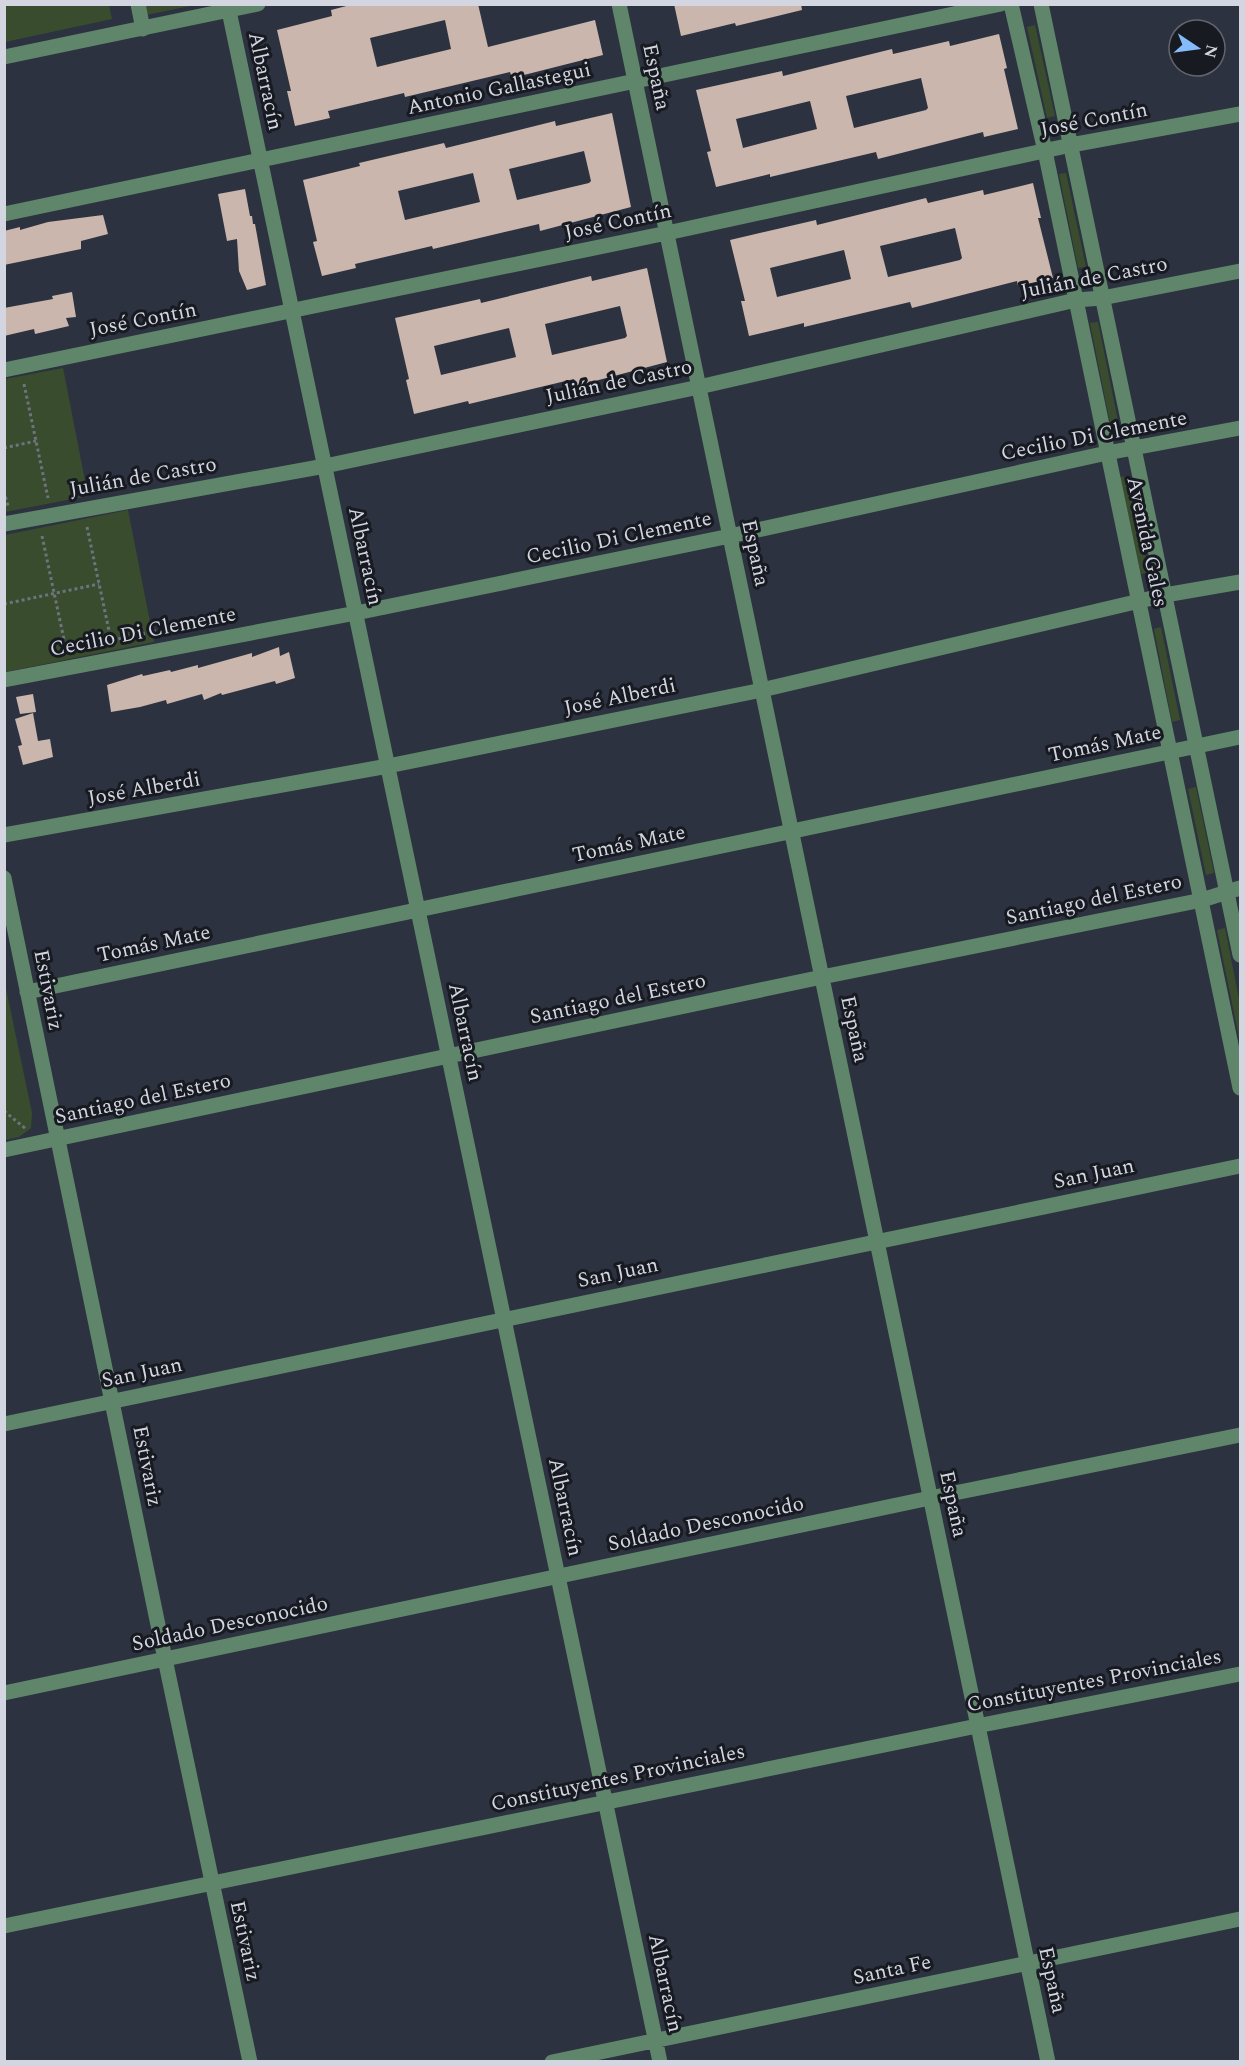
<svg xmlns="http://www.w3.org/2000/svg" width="1245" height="2066" viewBox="0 0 1245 2066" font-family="Spectral,serif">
<rect width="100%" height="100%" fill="#2d3240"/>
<path fill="#394d2e" d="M 144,4 L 195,5 L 146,15 Z
M 4,5 L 109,5 L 112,19 L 5,42 Z
M 1035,25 L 1055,116 L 1047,118 L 1027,27 Z
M 1066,173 L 1086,267 L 1078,268 L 1059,174 Z
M 1098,322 L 1118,421 L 1110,423 L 1090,323 Z
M 63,368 L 88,496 L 5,512 L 5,379 Z
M 1128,476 L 1149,572 L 1141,574 L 1120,477 Z
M 128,510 L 154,642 L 5,672 L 5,535 Z
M 1161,627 L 1180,720 L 1172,722 L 1154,629 Z
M 1196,787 L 1214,873 L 1206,875 L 1188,789 Z
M 1225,928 L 1240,1004 L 1240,1042 L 1217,930 Z
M 4,979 L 32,1113 L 31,1128 L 19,1137 L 5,1140 Z"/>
<path fill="#cab6ad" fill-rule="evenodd" d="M 354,4 L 478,4 L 488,47 L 595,20 L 603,55 L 512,78 L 510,72 L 405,97 L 404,93 L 328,111 L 330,118 L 295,126 L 287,91 L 291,91 L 277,30 L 332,16 L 331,10 ZM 445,20 L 451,49 L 377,67 L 370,38 Z
M 674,4 L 801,4 L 802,10 L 736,26 L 735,23 L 681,36 Z
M 999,34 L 1007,68 L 1004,69 L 1018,129 L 984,137 L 983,132 L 878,159 L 876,152 L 770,177 L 770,174 L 716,187 L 707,152 L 711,151 L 696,90 L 782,71 L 783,76 L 892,49 L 893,54 L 949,41 L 950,46 ZM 921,78 L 928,108 L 926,110 L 854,128 L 846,96 ZM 810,101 L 817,129 L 743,148 L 736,119 Z
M 612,113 L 631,207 L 540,231 L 539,224 L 433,249 L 432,246 L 355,264 L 356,268 L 322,276 L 313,242 L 317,241 L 303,180 L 360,166 L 359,163 L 444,143 L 446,148 L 555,121 L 556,126 ZM 584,151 L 591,181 L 589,183 L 517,200 L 509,169 ZM 473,173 L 480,202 L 405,220 L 398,191 Z
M 1033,183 L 1041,218 L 1038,218 L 1053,278 L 1018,286 L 1017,281 L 912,308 L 910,302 L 804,327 L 804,323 L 749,336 L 741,301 L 745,301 L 730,240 L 816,220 L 817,225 L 926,198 L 928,203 L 983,190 L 984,195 ZM 955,228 L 962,258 L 960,260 L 888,277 L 880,246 ZM 844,250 L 851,279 L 777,297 L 770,268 Z
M 245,189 L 250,216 L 252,216 L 253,224 L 255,224 L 266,285 L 247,290 L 239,271 L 237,239 L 227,241 L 218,194 Z
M 103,215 L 108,234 L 81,241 L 81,249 L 4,265 L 4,231 L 20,227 L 20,230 L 48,222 Z
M 647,268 L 667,362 L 576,386 L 574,379 L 469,404 L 468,401 L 414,414 L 406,380 L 409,379 L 395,318 L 480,299 L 481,303 L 591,276 L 592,281 ZM 620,306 L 627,336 L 625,338 L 552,355 L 545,324 ZM 509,328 L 516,357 L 441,375 L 434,346 Z
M 72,292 L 76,317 L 66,318 L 69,326 L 35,334 L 34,329 L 4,336 L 4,308 L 53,299 L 52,296 Z
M 279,647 L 280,656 L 289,652 L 295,678 L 276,684 L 275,681 L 222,695 L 221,693 L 204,700 L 202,694 L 167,704 L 166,700 L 140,707 L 111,712 L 107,685 L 142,674 L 143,676 L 170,670 L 171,672 L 198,665 L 198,668 L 252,653 L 252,657 Z
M 33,694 L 36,712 L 20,714 L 16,697 Z
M 33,713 L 38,741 L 50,739 L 53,757 L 23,765 L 18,746 L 22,745 L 15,719 Z"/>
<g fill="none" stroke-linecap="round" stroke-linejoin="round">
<path stroke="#6e737f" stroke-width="3" stroke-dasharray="3 3" stroke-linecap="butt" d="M 24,384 L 48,498
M 4,448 L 36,441
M 4,491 L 8,506
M 77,492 L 87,490
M 87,527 L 111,640
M 42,536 L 66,649
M 4,604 L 99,584
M 89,645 L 156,631
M 4,1111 L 26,1129"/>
<path stroke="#5f866a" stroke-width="15" d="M 138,4 L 143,29
M 619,4 L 1048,2062
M 1011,4 L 1045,151 L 1240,1088
M 1041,4 L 1240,955
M 229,11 L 660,2062
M 4,57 L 258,4
M 4,214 L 1001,4
M 4,370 L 667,233 L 1071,145 L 1240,114
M 4,524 L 325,466 L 699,387 L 1076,300 L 1102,298 L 1240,271
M 4,680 L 356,613 L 730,536 L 1107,453 L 1240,428
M 4,835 L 388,766 L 762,690 L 1165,595 L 1240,582
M 4,878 L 165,1659 L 250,2062
M 27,992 L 1240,737
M 4,1150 L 822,977 L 1202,900 L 1240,888
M 4,1424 L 1240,1166
M 4,1693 L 930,1498 L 1240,1435
M 4,1926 L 977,1726 L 1240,1674
M 552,2062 L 1240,1919"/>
</g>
<g text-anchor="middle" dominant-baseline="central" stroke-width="6" stroke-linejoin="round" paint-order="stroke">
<g font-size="21" fill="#d3d6e0" stroke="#171a20">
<text transform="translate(656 77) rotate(78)">España</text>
<text transform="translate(265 81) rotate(78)">Albarracín</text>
<text transform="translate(499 89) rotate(-12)">Antonio Gallastegui</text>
<text transform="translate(1094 120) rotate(-11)">José Contín</text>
<text transform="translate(618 222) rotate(-12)">José Contín</text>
<text transform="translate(1094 278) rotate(-11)">Julián de Castro</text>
<text transform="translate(143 320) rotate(-11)">José Contín</text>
<text transform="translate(619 382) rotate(-12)">Julián de Castro</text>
<text transform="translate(1094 436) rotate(-11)">Cecilio Di Clemente</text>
<text transform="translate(143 477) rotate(-10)">Julián de Castro</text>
<text transform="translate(619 538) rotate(-12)">Cecilio Di Clemente</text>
<text transform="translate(1147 542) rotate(78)">Avenida Gales</text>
<text transform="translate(755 553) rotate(78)">España</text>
<text transform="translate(365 556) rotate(78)">Albarracín</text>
<text transform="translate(143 632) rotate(-11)">Cecilio Di Clemente</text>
<text transform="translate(620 697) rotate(-12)">José Alberdi</text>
<text transform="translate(1105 744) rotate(-12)">Tomás Mate</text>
<text transform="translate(144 789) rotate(-10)">José Alberdi</text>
<text transform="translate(629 844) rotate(-12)">Tomás Mate</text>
<text transform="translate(1094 900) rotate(-12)">Santiago del Estero</text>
<text transform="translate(154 944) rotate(-12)">Tomás Mate</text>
<text transform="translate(48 990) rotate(79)">Estivariz</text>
<text transform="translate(618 999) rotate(-12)">Santiago del Estero</text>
<text transform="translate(854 1029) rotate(78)">España</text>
<text transform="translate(465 1032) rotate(78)">Albarracín</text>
<text transform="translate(143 1099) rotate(-12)">Santiago del Estero</text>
<text transform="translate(1094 1174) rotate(-12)">San Juan</text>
<text transform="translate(618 1273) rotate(-12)">San Juan</text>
<text transform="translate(142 1373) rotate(-12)">San Juan</text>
<text transform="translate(147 1466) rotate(79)">Estivariz</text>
<text transform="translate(953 1504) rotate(78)">España</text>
<text transform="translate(565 1507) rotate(78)">Albarracín</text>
<text transform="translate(706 1524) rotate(-12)">Soldado Desconocido</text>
<text transform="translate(230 1624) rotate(-12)">Soldado Desconocido</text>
<text transform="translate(1094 1681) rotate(-11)">Constituyentes Provinciales</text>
<text transform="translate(618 1778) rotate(-12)">Constituyentes Provinciales</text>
<text transform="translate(245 1941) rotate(78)">Estivariz</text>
<text transform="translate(892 1970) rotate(-12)">Santa Fe</text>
<text transform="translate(1052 1980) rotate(78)">España</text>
<text transform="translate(665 1983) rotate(78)">Albarracín</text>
</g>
</g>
<rect width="1245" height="2066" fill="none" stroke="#d3d6e0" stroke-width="12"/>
<g transform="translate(1197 48) rotate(103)"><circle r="28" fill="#171a20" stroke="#62656d" stroke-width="1.5"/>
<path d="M0-4.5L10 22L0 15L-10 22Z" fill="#86bbfb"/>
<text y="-9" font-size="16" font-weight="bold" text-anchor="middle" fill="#d3d6e0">N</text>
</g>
</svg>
